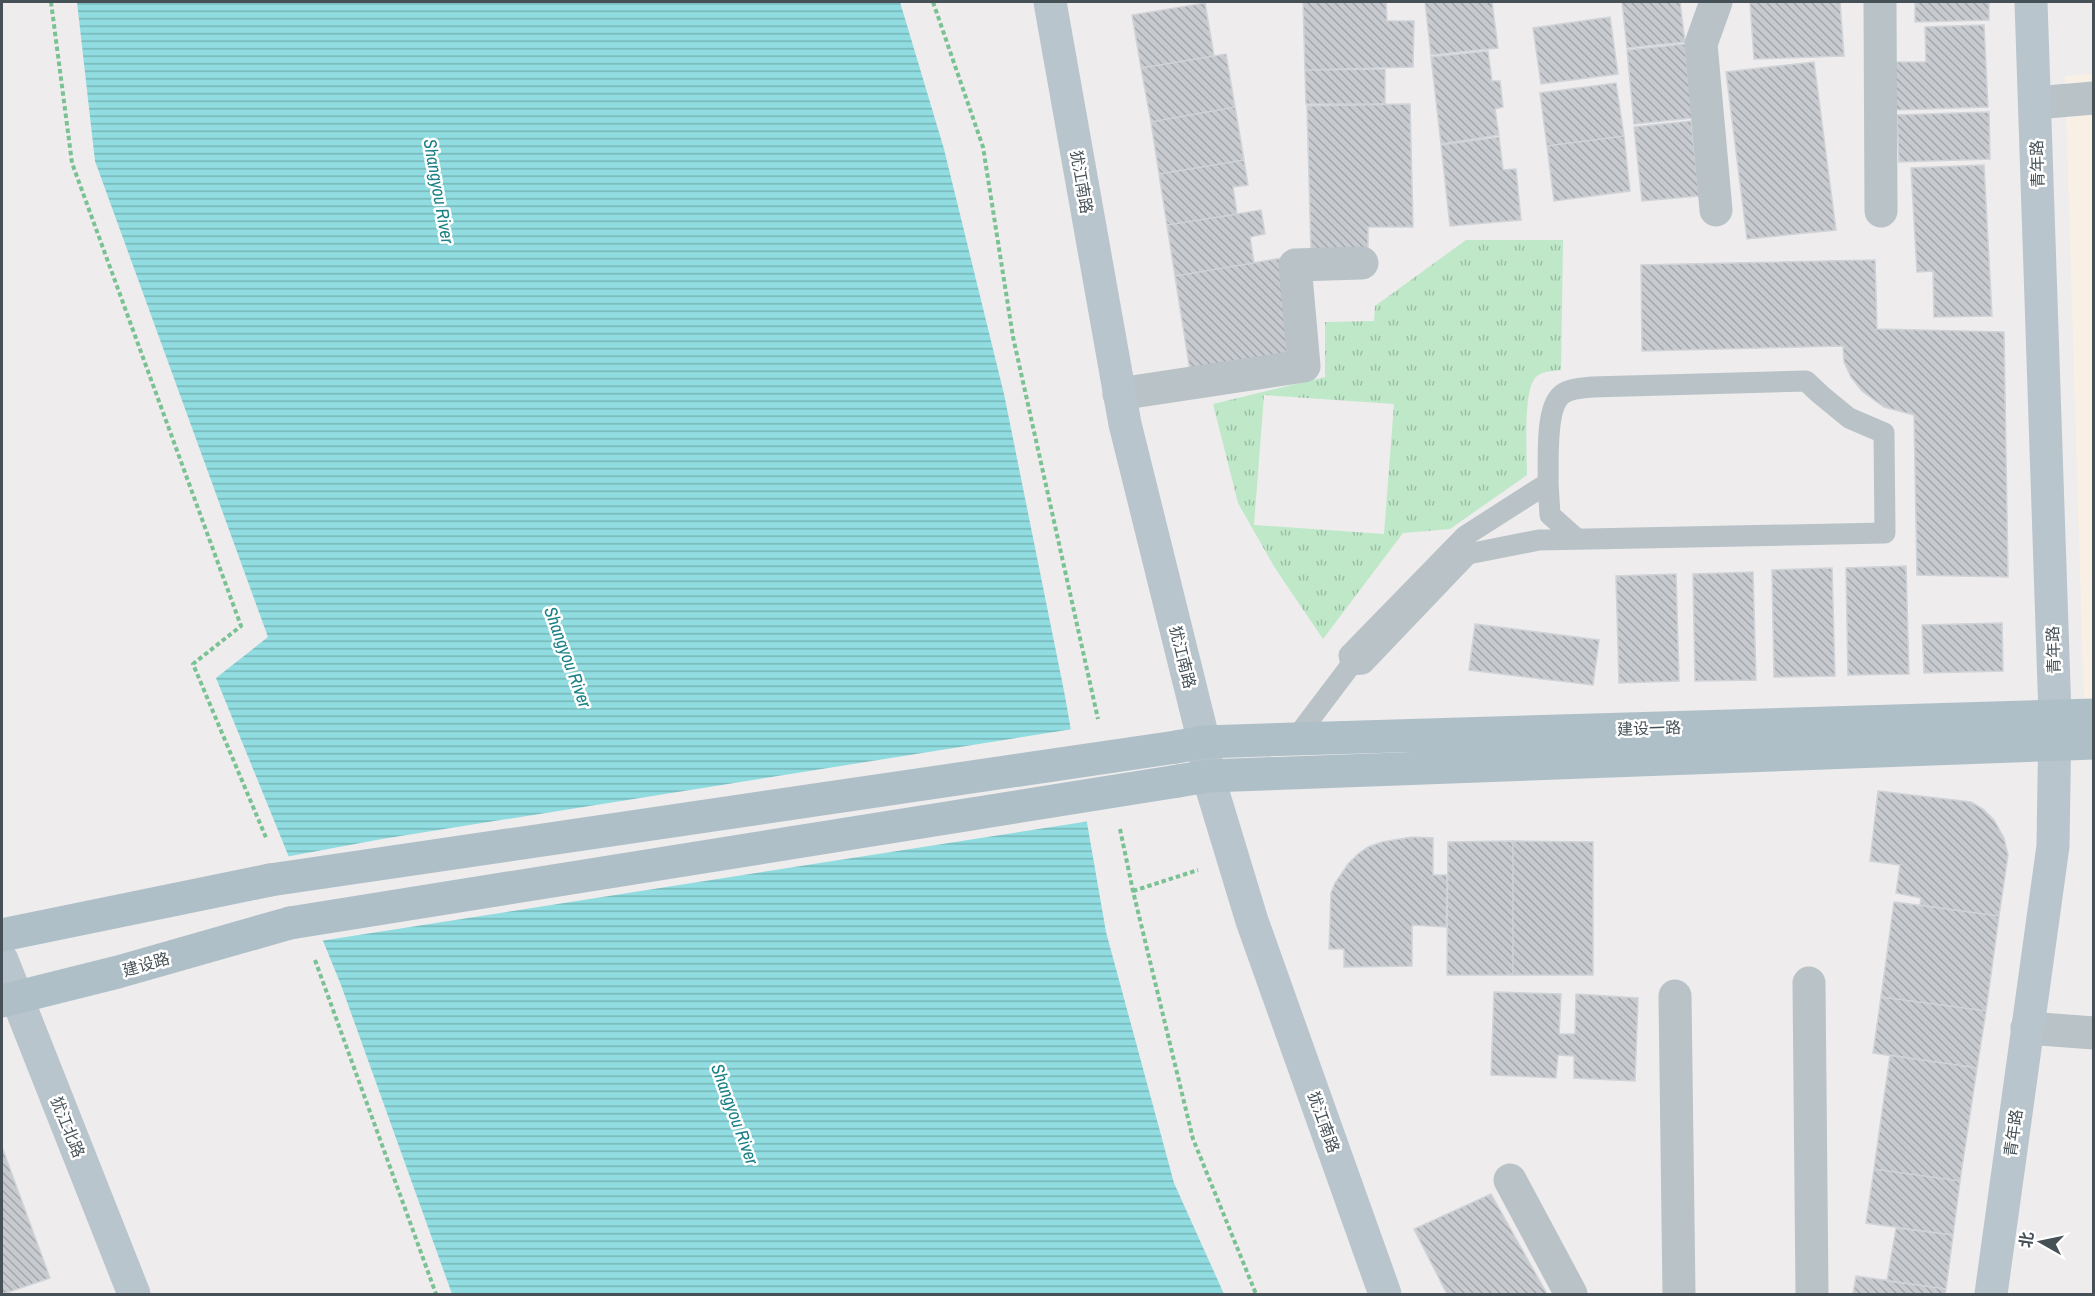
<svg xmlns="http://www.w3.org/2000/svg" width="2095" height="1296" viewBox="0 0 2095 1296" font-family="'Archivo Narrow','Noto Sans SC',sans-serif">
<defs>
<pattern id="grass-tufts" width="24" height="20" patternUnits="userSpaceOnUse" patternTransform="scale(1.5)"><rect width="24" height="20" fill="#bee8c8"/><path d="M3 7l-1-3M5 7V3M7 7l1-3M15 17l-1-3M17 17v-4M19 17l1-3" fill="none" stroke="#9cbea5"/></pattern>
<pattern id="water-rules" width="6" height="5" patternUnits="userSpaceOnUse" patternTransform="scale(1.5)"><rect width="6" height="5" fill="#90dce0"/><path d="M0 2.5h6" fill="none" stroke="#77b5b8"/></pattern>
<pattern id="building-back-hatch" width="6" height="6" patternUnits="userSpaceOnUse" patternTransform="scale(1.5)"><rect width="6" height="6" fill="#c7cace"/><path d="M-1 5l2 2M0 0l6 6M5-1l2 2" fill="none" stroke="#a3a6aa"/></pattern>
</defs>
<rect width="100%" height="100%" fill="#eeecec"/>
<path fill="#f9f0e5" d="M 2093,74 L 2093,703 L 2084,703 L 2065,76 Z"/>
<path fill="url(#grass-tufts)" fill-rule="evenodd" d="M 1466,240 L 1563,240 L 1561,370 C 1552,371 1541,371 1535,378 C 1523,391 1527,456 1527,475 L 1450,529 L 1403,533 L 1323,639 L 1275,568 L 1238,503 L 1213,404 L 1325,377 L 1325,322 L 1374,321 L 1375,306 ZM 1264,395 L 1394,404 L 1384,534 L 1254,525 Z"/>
<path fill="url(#water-rules)" d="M 77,2 L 900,2 L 944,149 L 1004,394 L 1065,696 L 1106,932 L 1174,1183 L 1224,1294 L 452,1294 L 341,985 L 216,678 L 268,637 L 95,161 Z"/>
<path fill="#eeecec" d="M 1073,729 L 1090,821 L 320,941 L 285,857 L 382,839 Z"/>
<path fill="url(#building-back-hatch)" stroke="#d0d3d7" stroke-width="1.5" d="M 1303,2 L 1386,2 L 1387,21 L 1414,21 L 1413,67 L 1305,70 Z
M 1425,2 L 1492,2 L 1498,48 L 1431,55 Z
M 1622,2 L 1680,2 L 1685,42 L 1627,48 Z
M 1750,2 L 1840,2 L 1844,56 L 1754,59 Z
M 1915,2 L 1989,2 L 1989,20 L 1915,22 Z
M 1205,3 L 1214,56 L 1141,68 L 1132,15 Z
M 1610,17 L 1618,74 L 1541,84 L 1533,28 Z
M 1984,25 L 1988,107 L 1896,110 L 1894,62 L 1926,62 L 1925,27 Z
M 1685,44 L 1692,118 L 1634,124 L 1627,50 Z
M 1488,51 L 1492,81 L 1500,81 L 1503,107 L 1495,109 L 1499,135 L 1441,144 L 1431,57 Z
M 1226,54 L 1235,107 L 1151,122 L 1141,68 Z
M 1814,62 L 1836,230 L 1747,239 L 1726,72 Z
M 1385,69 L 1385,104 L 1306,104 L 1305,70 Z
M 1616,83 L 1624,136 L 1547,146 L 1540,93 Z
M 1410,104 L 1413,227 L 1368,227 L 1368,248 L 1311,250 L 1307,106 Z
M 1235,107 L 1244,160 L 1159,174 L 1151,122 Z
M 1989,112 L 1990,159 L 1899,162 L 1897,115 Z
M 1691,121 L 1699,196 L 1642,201 L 1634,127 Z
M 1624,136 L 1630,191 L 1554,201 L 1547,146 Z
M 1499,137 L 1503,170 L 1516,169 L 1521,220 L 1450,226 L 1441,145 Z
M 1244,160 L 1248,185 L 1233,187 L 1237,214 L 1167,225 L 1159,174 Z
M 1984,165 L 1992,316 L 1934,317 L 1933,271 L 1917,272 L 1911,168 Z
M 1261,210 L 1265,234 L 1250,237 L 1254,263 L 1175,276 L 1167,225 Z
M 1282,258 L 1296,353 L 1190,371 L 1175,276 Z
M 1875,260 L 1877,329 L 2004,332 L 2008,577 L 1917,575 L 1914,415 L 1884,407 L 1862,391 L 1851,377 L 1844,362 L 1843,346 L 1642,351 L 1641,265 Z
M 1906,566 L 1909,674 L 1848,675 L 1846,568 Z
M 1832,568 L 1835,676 L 1774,677 L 1772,570 Z
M 1753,572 L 1756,680 L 1695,681 L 1693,574 Z
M 1676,574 L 1679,681 L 1619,683 L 1616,576 Z
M 2002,623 L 2003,671 L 1924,673 L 1922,625 Z
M 1475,624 L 1599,640 L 1593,685 L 1469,670 Z
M 1878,791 L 1971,802 L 1983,809 L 1994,820 L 2004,838 L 2008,855 L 1999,916 L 1920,905 L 1921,898 L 1896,893 L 1900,865 L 1870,861 Z
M 1412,837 L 1433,838 L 1433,875 L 1447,875 L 1446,927 L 1412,925 L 1412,966 L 1344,967 L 1344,949 L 1329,949 L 1331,893 L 1335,883 L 1348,864 L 1358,854 L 1368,847 L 1382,842 Z
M 1513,841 L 1593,842 L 1593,975 L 1513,975 Z
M 1513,841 L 1513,975 L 1447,975 L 1448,842 Z
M 1894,902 L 1999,916 L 1986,1011 L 1881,997 Z
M 1494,992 L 1561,994 L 1559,1034 L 1575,1034 L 1576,994 L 1638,998 L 1635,1081 L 1574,1078 L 1574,1056 L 1558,1055 L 1556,1078 L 1491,1075 Z
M 1881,997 L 1986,1011 L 1977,1068 L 1873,1053 Z
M 1890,1055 L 1977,1068 L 1960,1181 L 1874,1169 Z
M 2,1147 L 50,1278 L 3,1294 L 2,1294 Z
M 1874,1169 L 1960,1181 L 1953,1235 L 1866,1223 Z
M 1491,1194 L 1547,1294 L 1447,1294 L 1414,1229 Z
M 1896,1228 L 1953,1235 L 1946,1289 L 1887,1281 Z
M 1856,1276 L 1946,1289 L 1945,1294 L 1853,1294 Z"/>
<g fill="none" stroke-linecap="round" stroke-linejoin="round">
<path stroke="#7ac293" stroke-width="4" stroke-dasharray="4.5 3" stroke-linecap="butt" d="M 51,2 L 72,163 L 241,626 L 193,664 L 267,840
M 933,2 L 983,147 L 1013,337 L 1098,719
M 1120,829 L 1133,891 L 1193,1139 L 1256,1294
M 1133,891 L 1198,870
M 315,960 L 436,1294"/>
<path stroke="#b8c2c7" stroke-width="21" d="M 1548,483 L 1550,515 L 1577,539
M 1295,739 L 1351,665 L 1349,655 L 1465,536 L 1548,483 C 1549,461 1544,404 1564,393 C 1572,388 1583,388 1592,387 L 1806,381 L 1821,395 L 1849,418 L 1884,433 L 1885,533 L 1539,540 L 1468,554 L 1363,664 L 1351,665"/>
<path stroke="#b8c2c7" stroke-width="33" d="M 1716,2 L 1701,44 L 1716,210
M 1880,2 L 1881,211
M 2035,103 L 2094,98
M 1119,394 L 1304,366 L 1295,265 L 1362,263
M 1809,983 L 1812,1294
M 1675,996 L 1679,1294
M 2027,1028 L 2094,1033
M 1510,1180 L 1571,1294"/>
<path stroke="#b9c5cc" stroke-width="33" d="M 1050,2 L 1125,424 L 1204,742 L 1208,776 L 1252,921 L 1385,1294
M 2,960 L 134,1294
M 1991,1294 L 2053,846 L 2055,716 L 2031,2"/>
<path stroke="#aebfc8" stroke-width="33" d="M 1176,747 L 1204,742 L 1295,739 L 2094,715
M 1178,781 L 1208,776 L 2094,743
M 2,935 L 270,880
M 2,1001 L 118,972 L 290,923"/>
<path stroke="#aebfc8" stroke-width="33" d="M 270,880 L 1176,747
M 290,923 L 1178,781"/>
</g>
<g text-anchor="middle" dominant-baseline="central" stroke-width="5" stroke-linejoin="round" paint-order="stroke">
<g font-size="16" fill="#465157" stroke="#fff">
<text transform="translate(2037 164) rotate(-92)">青年路</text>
<text transform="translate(1082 182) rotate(80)">犹江南路</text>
<text transform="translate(2053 650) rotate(-92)">青年路</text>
<text transform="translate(1183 657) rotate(76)">犹江南路</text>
<text transform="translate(1649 728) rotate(-2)">建设一路</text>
<text transform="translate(146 964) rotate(-16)">建设路</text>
<text transform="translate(1324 1122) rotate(70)">犹江南路</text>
<text transform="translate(68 1127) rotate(68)">犹江北路</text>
<text transform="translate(2013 1133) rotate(-82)">青年路</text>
</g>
<g font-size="18" font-style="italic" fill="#1b8187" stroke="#fff">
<text transform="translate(439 191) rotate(80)">Shangyou River</text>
<text transform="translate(568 657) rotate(70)">Shangyou River</text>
<text transform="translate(735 1114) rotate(70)">Shangyou River</text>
</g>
</g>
<rect width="2095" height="1296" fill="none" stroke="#465157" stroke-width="6"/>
<g transform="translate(2041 1242) rotate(279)" stroke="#ffffff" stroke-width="4.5" paint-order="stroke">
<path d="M0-4.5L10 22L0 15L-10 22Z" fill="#465157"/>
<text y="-9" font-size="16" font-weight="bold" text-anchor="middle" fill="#465157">北</text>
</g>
</svg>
